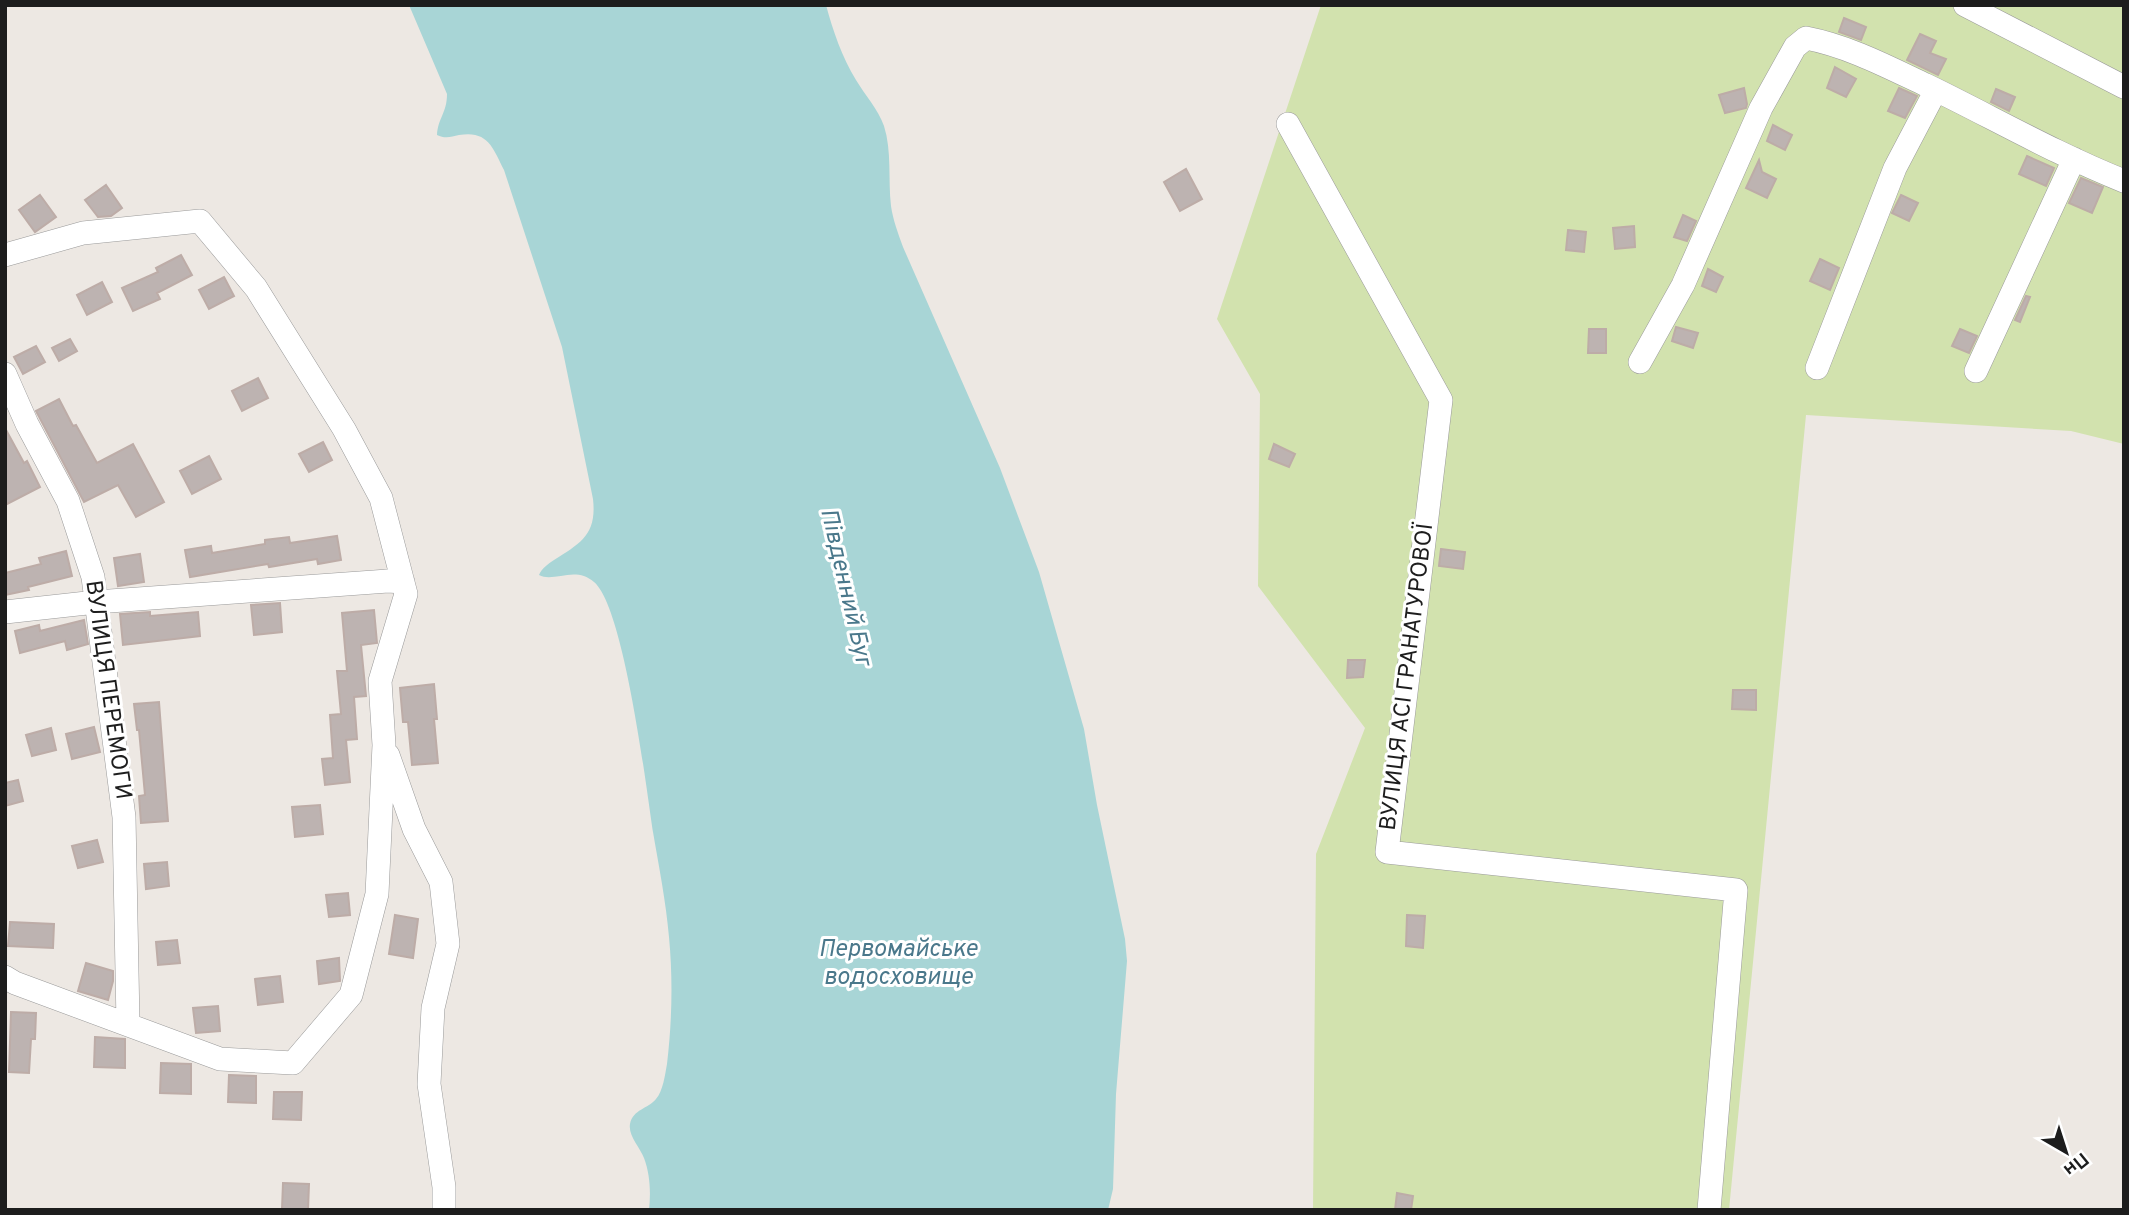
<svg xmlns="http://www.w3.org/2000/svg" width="2129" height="1215" viewBox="0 0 2129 1215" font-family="Overpass,sans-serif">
<rect width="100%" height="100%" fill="#ede8e3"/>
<path fill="#d2e2ae" d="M 1321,5 L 2124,5 L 2124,444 L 2071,431 L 1806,415 L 1729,1210 L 1313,1210 L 1316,854 L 1365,728 L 1258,586 L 1260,394 L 1217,319 Z"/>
<path fill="#a8d5d6" d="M 409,5 L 826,5 C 833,31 842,57 856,80 C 865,95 878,109 884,126 C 892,151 888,180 891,206 C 893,220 898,233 903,247 L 1000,468 L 1039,572 L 1084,729 L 1097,805 L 1125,939 L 1127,961 L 1116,1094 L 1113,1189 L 1108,1210 L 649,1210 C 651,1192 650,1174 644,1158 C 640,1147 628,1136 630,1124 C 633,1109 648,1109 656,1099 C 663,1091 665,1075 667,1064 C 672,1022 673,979 669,937 C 666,902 659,867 653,832 C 646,786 624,607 594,582 C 575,565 554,583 539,575 C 542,568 548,564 554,560 C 581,543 597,534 593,499 L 562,347 L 504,170 C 493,148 488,130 459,135 C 451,137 445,139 437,135 C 438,118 447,113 447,94 Z"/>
<path fill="#bdb3b1" stroke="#bdaca7" stroke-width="2" d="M 1844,18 L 1866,27 L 1861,40 L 1839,32 Z
M 1920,34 L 1936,41 L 1930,53 L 1946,59 L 1938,75 L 1907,60 Z
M 1835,67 L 1856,79 L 1846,97 L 1827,88 Z
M 1744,88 L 1747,104 L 1746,108 L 1725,113 L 1719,95 Z
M 1899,88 L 1917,96 L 1905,118 L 1888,111 Z
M 1996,89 L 2015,97 L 2009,111 L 1991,102 Z
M 1773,125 L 1792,135 L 1785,150 L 1767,141 Z
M 2027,156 L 2054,168 L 2046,186 L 2019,174 Z
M 1759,160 L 1762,172 L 1776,179 L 1767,198 L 1746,188 Z
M 1186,169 L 1202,199 L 1180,211 L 1164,182 Z
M 2081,178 L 2103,187 L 2092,213 L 2069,203 Z
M 106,185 L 122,208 L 111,216 L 98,217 L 85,200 Z
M 40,195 L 56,217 L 35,232 L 19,210 Z
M 1901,195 L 1918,203 L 1909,221 L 1892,213 Z
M 1683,215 L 1696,221 L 1687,241 L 1674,237 Z
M 1634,226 L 1635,247 L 1615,249 L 1613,228 Z
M 1568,230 L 1586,232 L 1584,252 L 1566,250 Z
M 181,255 L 192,275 L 157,293 L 160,299 L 133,311 L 122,288 L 158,272 L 156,268 Z
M 1820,259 L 1839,268 L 1830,290 L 1810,281 Z
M 1708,269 L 1723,277 L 1716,292 L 1702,286 Z
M 224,277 L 234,296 L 209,309 L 199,290 Z
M 102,282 L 112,302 L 87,315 L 77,295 Z
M 2026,296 L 2030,297 L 2020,322 L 2015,320 Z
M 1676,327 L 1698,333 L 1693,348 L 1672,341 Z
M 1589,329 L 1606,329 L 1606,353 L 1588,353 Z
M 1960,329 L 1977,336 L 1969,353 L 1952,346 Z
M 70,339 L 77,351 L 59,361 L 52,348 Z
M 36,346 L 45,362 L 23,374 L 14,357 Z
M 258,378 L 268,398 L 242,411 L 232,391 Z
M 59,399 L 73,426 L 76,425 L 97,463 L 133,444 L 164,502 L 136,517 L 118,485 L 84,502 L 36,411 Z
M 5,428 L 24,463 L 27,461 L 40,487 L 5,505 Z
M 323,442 L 332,460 L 309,472 L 299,454 Z
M 1274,444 L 1295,454 L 1289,467 L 1269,459 Z
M 209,456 L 221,479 L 192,494 L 180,471 Z
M 337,536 L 341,560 L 318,564 L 317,559 L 269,567 L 268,564 L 190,577 L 185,550 L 211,546 L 212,553 L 265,544 L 265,540 L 289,537 L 290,543 Z
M 1441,549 L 1465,552 L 1463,569 L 1439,566 Z
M 66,551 L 72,576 L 28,587 L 29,590 L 5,595 L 5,573 L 41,564 L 39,558 Z
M 140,554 L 144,582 L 118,586 L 114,558 Z
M 280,603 L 282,632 L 254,635 L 251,605 Z
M 374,610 L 377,643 L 361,645 L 366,696 L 354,697 L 357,739 L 346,740 L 350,782 L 325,785 L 322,759 L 333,758 L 330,715 L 341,714 L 337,671 L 347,671 L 342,613 Z
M 150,612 L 150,616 L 198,612 L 200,636 L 123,645 L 120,614 Z
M 84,620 L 88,644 L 67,650 L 65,641 L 20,653 L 15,631 L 39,625 L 40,631 Z
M 1348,660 L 1365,660 L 1363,677 L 1347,678 Z
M 434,684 L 437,719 L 434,719 L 438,763 L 412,765 L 408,722 L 403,722 L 400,688 Z
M 1733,690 L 1756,690 L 1756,710 L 1732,709 Z
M 159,702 L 168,821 L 141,823 L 139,796 L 145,795 L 139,730 L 137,730 L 134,704 Z
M 94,727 L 100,752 L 72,759 L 66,734 Z
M 51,728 L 56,750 L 32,756 L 26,735 Z
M 18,780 L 23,801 L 5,806 L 5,783 Z
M 320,805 L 323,834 L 295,837 L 292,807 Z
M 97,840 L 103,862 L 78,868 L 72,846 Z
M 167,862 L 169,886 L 146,889 L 144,864 Z
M 348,893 L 350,915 L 329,917 L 326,895 Z
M 395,915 L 418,919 L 413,958 L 389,954 Z
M 1407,915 L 1425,916 L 1423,948 L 1406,946 Z
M 10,922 L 54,924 L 53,948 L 8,946 Z
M 177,940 L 180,963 L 158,965 L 156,942 Z
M 339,958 L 340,981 L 319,984 L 317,961 Z
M 86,963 L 113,971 L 113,981 L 108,1000 L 78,991 Z
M 280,976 L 283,1002 L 258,1005 L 255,979 Z
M 218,1006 L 220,1031 L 196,1033 L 193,1008 Z
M 11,1012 L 36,1013 L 35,1039 L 31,1039 L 29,1073 L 9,1072 Z
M 95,1037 L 125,1039 L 125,1068 L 94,1067 Z
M 161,1063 L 191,1064 L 191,1094 L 160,1093 Z
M 229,1075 L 256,1076 L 256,1103 L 228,1102 Z
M 274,1092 L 302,1092 L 301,1120 L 273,1119 Z
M 283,1183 L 309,1184 L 308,1210 L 282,1209 Z
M 1397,1193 L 1413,1196 L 1411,1210 L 1395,1210 Z"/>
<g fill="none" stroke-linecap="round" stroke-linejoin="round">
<defs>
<path id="minor" d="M 1965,5 L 2124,87
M 1288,124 L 1441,400 L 1387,852 L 1736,890 L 1709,1210
M 5,255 L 83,233 L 200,221 L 256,288 L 344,429 L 381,498 L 406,594 L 380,681 L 384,745 L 377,894 L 351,995 L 293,1063 L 220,1059 L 15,983 L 5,977
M 1640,362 L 1683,285 L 1761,108 L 1795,47 L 1806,38 C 1848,46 1888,67 1926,85 C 1992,117 2056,154 2124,181
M 1817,368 L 1895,168 L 1936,90
M 1976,371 L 2074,159
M 5,374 L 27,424 L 68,501 L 93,577 L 124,817 L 128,1023
M 5,612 L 96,602 L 388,581 L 403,582
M 388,755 L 414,829 L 441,882 L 448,944 L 433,1008 L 429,1084 L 444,1187 L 444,1210"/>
</defs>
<use href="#minor" stroke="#9a9a9a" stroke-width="24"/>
<use href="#minor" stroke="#fff" stroke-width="23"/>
</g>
<g text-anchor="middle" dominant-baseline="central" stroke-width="6" stroke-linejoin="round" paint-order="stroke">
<g font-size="23" fill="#1d1d1d" stroke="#fff">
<text transform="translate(1408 677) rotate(-83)">ВУЛИЦЯ АСІ ГРАНАТУРОВОЇ</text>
<text transform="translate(107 690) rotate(82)">ВУЛИЦЯ ПЕРЕМОГИ</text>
</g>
<g font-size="24" font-style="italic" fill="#4a788b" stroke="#fff">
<text transform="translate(845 587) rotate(77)">Південний Буг</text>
<text x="898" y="950">Первомайське<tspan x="898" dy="28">водосховище</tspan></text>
</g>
</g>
<rect width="2129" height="1215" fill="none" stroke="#1d1d1d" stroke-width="14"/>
<g transform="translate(2066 1152) rotate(141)" stroke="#ffffff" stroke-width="5" paint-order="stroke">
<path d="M0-5L12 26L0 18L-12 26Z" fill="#1d1d1d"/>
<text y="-10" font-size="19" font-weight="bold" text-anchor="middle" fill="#1d1d1d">Пн</text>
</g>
</svg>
